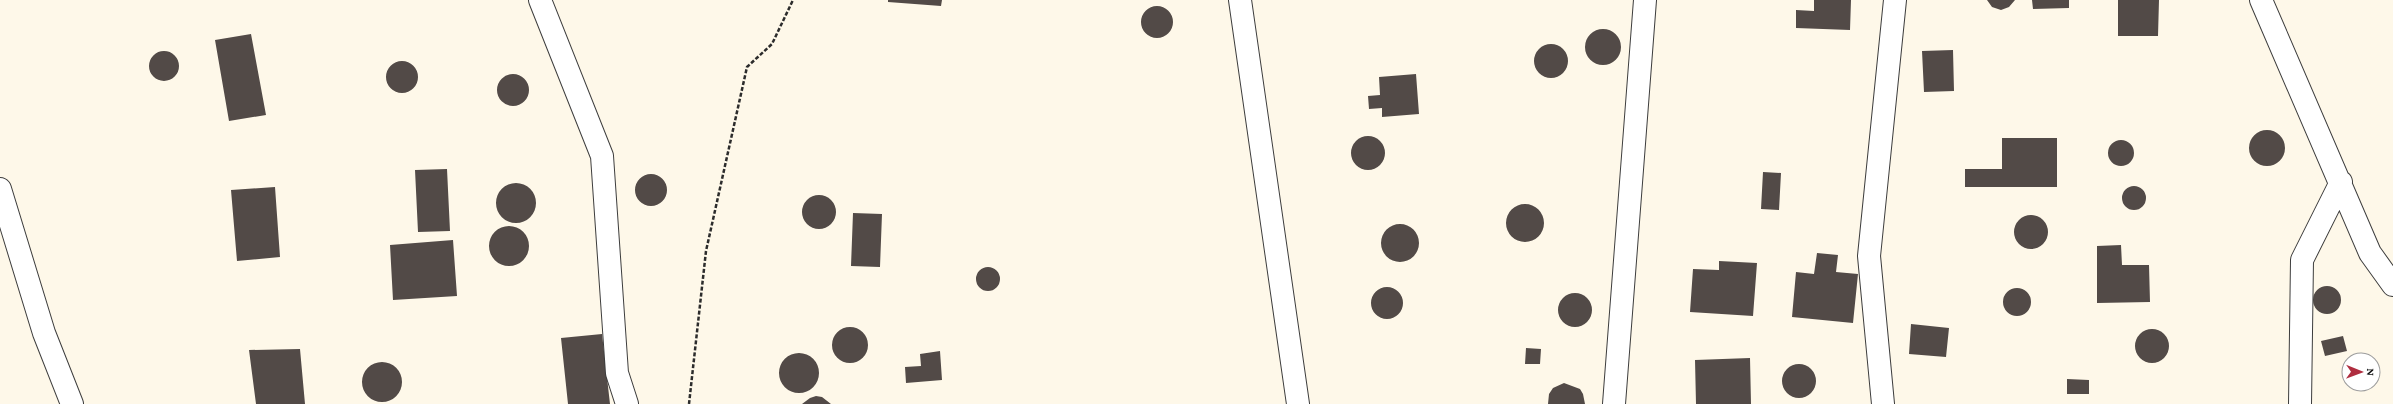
<svg xmlns="http://www.w3.org/2000/svg" width="2393" height="404" viewBox="0 0 2393 404" font-family="'Crimson Pro',serif">
<rect width="100%" height="100%" fill="#fef8e9"/>
<path fill="#524a47" d="M 888,0 L 942,0 L 941,6 L 888,2 Z
M 1814,0 L 1851,0 L 1850,30 L 1796,28 L 1796,10 L 1814,11 Z
M 1987,0 L 2015,0 L 2009,7 L 2001,10 L 1992,7 Z
M 2032,0 L 2069,0 L 2069,8 L 2033,9 Z
M 2118,0 L 2159,0 L 2158,36 L 2118,36 Z
M1141 22a16 16 0 1 1 32 0a16 16 0 1 1-32 0Z
M1585 47a18 18 0 1 1 36 0a18 18 0 1 1-36 0Z
M 251,34 L 266,115 L 229,121 L 215,40 Z
M1534 61a17 17 0 1 1 34 0a17 17 0 1 1-34 0Z
M 1953,50 L 1954,91 L 1924,92 L 1922,51 Z
M149 66a15 15 0 1 1 30 0a15 15 0 1 1-30 0Z
M386 77a16 16 0 1 1 32 0a16 16 0 1 1-32 0Z
M 1416,74 L 1419,114 L 1382,117 L 1382,108 L 1369,109 L 1368,96 L 1380,95 L 1379,77 Z
M497 90a16 16 0 1 1 32 0a16 16 0 1 1-32 0Z
M2249 148a18 18 0 1 1 36 0a18 18 0 1 1-36 0Z
M1351 153a17 17 0 1 1 34 0a17 17 0 1 1-34 0Z
M 2002,138 L 2057,138 L 2057,187 L 1965,187 L 1965,169 L 2002,169 Z
M2108 153a13 13 0 1 1 26 0a13 13 0 1 1-26 0Z
M 447,169 L 450,231 L 418,232 L 415,170 Z
M 1763,172 L 1781,173 L 1779,210 L 1761,209 Z
M635 190a16 16 0 1 1 32 0a16 16 0 1 1-32 0Z
M496 203a20 20 0 1 1 40 0a20 20 0 1 1-40 0Z
M2122 198a12 12 0 1 1 24 0a12 12 0 1 1-24 0Z
M 275,187 L 280,257 L 237,261 L 231,190 Z
M802 212a17 17 0 1 1 34 0a17 17 0 1 1-34 0Z
M1506 223a19 19 0 1 1 38 0a19 19 0 1 1-38 0Z
M 853,213 L 882,214 L 880,267 L 851,266 Z
M2014 232a17 17 0 1 1 34 0a17 17 0 1 1-34 0Z
M1381 243a19 19 0 1 1 38 0a19 19 0 1 1-38 0Z
M489 246a20 20 0 1 1 40 0a20 20 0 1 1-40 0Z
M 453,240 L 457,296 L 393,300 L 390,245 Z
M 2121,245 L 2122,265 L 2149,265 L 2150,302 L 2097,303 L 2097,246 Z
M 1817,253 L 1838,255 L 1836,272 L 1858,274 L 1853,323 L 1792,317 L 1796,272 L 1814,274 Z
M 1719,261 L 1757,263 L 1753,316 L 1690,312 L 1693,269 L 1719,270 Z
M976 279a12 12 0 1 1 24 0a12 12 0 1 1-24 0Z
M2313 300a14 14 0 1 1 28 0a14 14 0 1 1-28 0Z
M1371 303a16 16 0 1 1 32 0a16 16 0 1 1-32 0Z
M2003 302a14 14 0 1 1 28 0a14 14 0 1 1-28 0Z
M1558 310a17 17 0 1 1 34 0a17 17 0 1 1-34 0Z
M 1911,324 L 1949,328 L 1946,357 L 1909,354 Z
M832 345a18 18 0 1 1 36 0a18 18 0 1 1-36 0Z
M2135 346a17 17 0 1 1 34 0a17 17 0 1 1-34 0Z
M 602,334 L 610,404 L 568,404 L 561,338 Z
M 2343,336 L 2347,351 L 2325,356 L 2321,341 Z
M 1526,348 L 1541,349 L 1540,364 L 1525,364 Z
M 300,349 L 305,404 L 256,404 L 249,350 Z
M 940,351 L 942,380 L 906,383 L 905,367 L 921,366 L 920,354 Z
M779 373a20 20 0 1 1 40 0a20 20 0 1 1-40 0Z
M 1750,358 L 1751,404 L 1696,404 L 1695,360 Z
M362 382a20 20 0 1 1 40 0a20 20 0 1 1-40 0Z
M1782 381a17 17 0 1 1 34 0a17 17 0 1 1-34 0Z
M 2067,379 L 2089,380 L 2089,394 L 2067,394 Z
M 1564,383 L 1580,389 L 1583,394 L 1585,404 L 1548,404 L 1549,394 L 1553,388 Z
M 816,396 L 822,397 L 831,404 L 802,404 L 810,398 Z"/>
<g fill="none" stroke-linecap="round" stroke-linejoin="round">
<defs>
<path id="minor" d="M 540,0 L 602,156 L 617,373 L 627,404
M 1240,0 L 1298,404
M 2261,0 L 2370,253 L 2393,285
M 0,189 L 44,333 L 72,404
M 1614,404 L 1645,0
M 1883,404 L 1869,256 L 1895,0
M 2300,404 L 2302,260 L 2341,182"/>
</defs>
<use href="#minor" stroke="#3d3d3d" stroke-width="24"/>
<path stroke="#2c2c2c" stroke-width="2.5" stroke-dasharray="4 2" stroke-linecap="butt" d="M 689,404 L 706,251 L 747,67 L 772,44 L 793,0"/>
<use href="#minor" stroke="#fff" stroke-width="22"/>
</g>
<g transform="translate(2361 372) rotate(91)"><circle r="19" fill="#ffffff" stroke="#9d9d9d"/>
<path d="M0-3L7 15L0 10L-7 15Z" fill="#af2d3f"/>
<text y="-6" font-size="11" font-weight="bold" text-anchor="middle" fill="#0a0a0a">N</text>
</g>
</svg>
